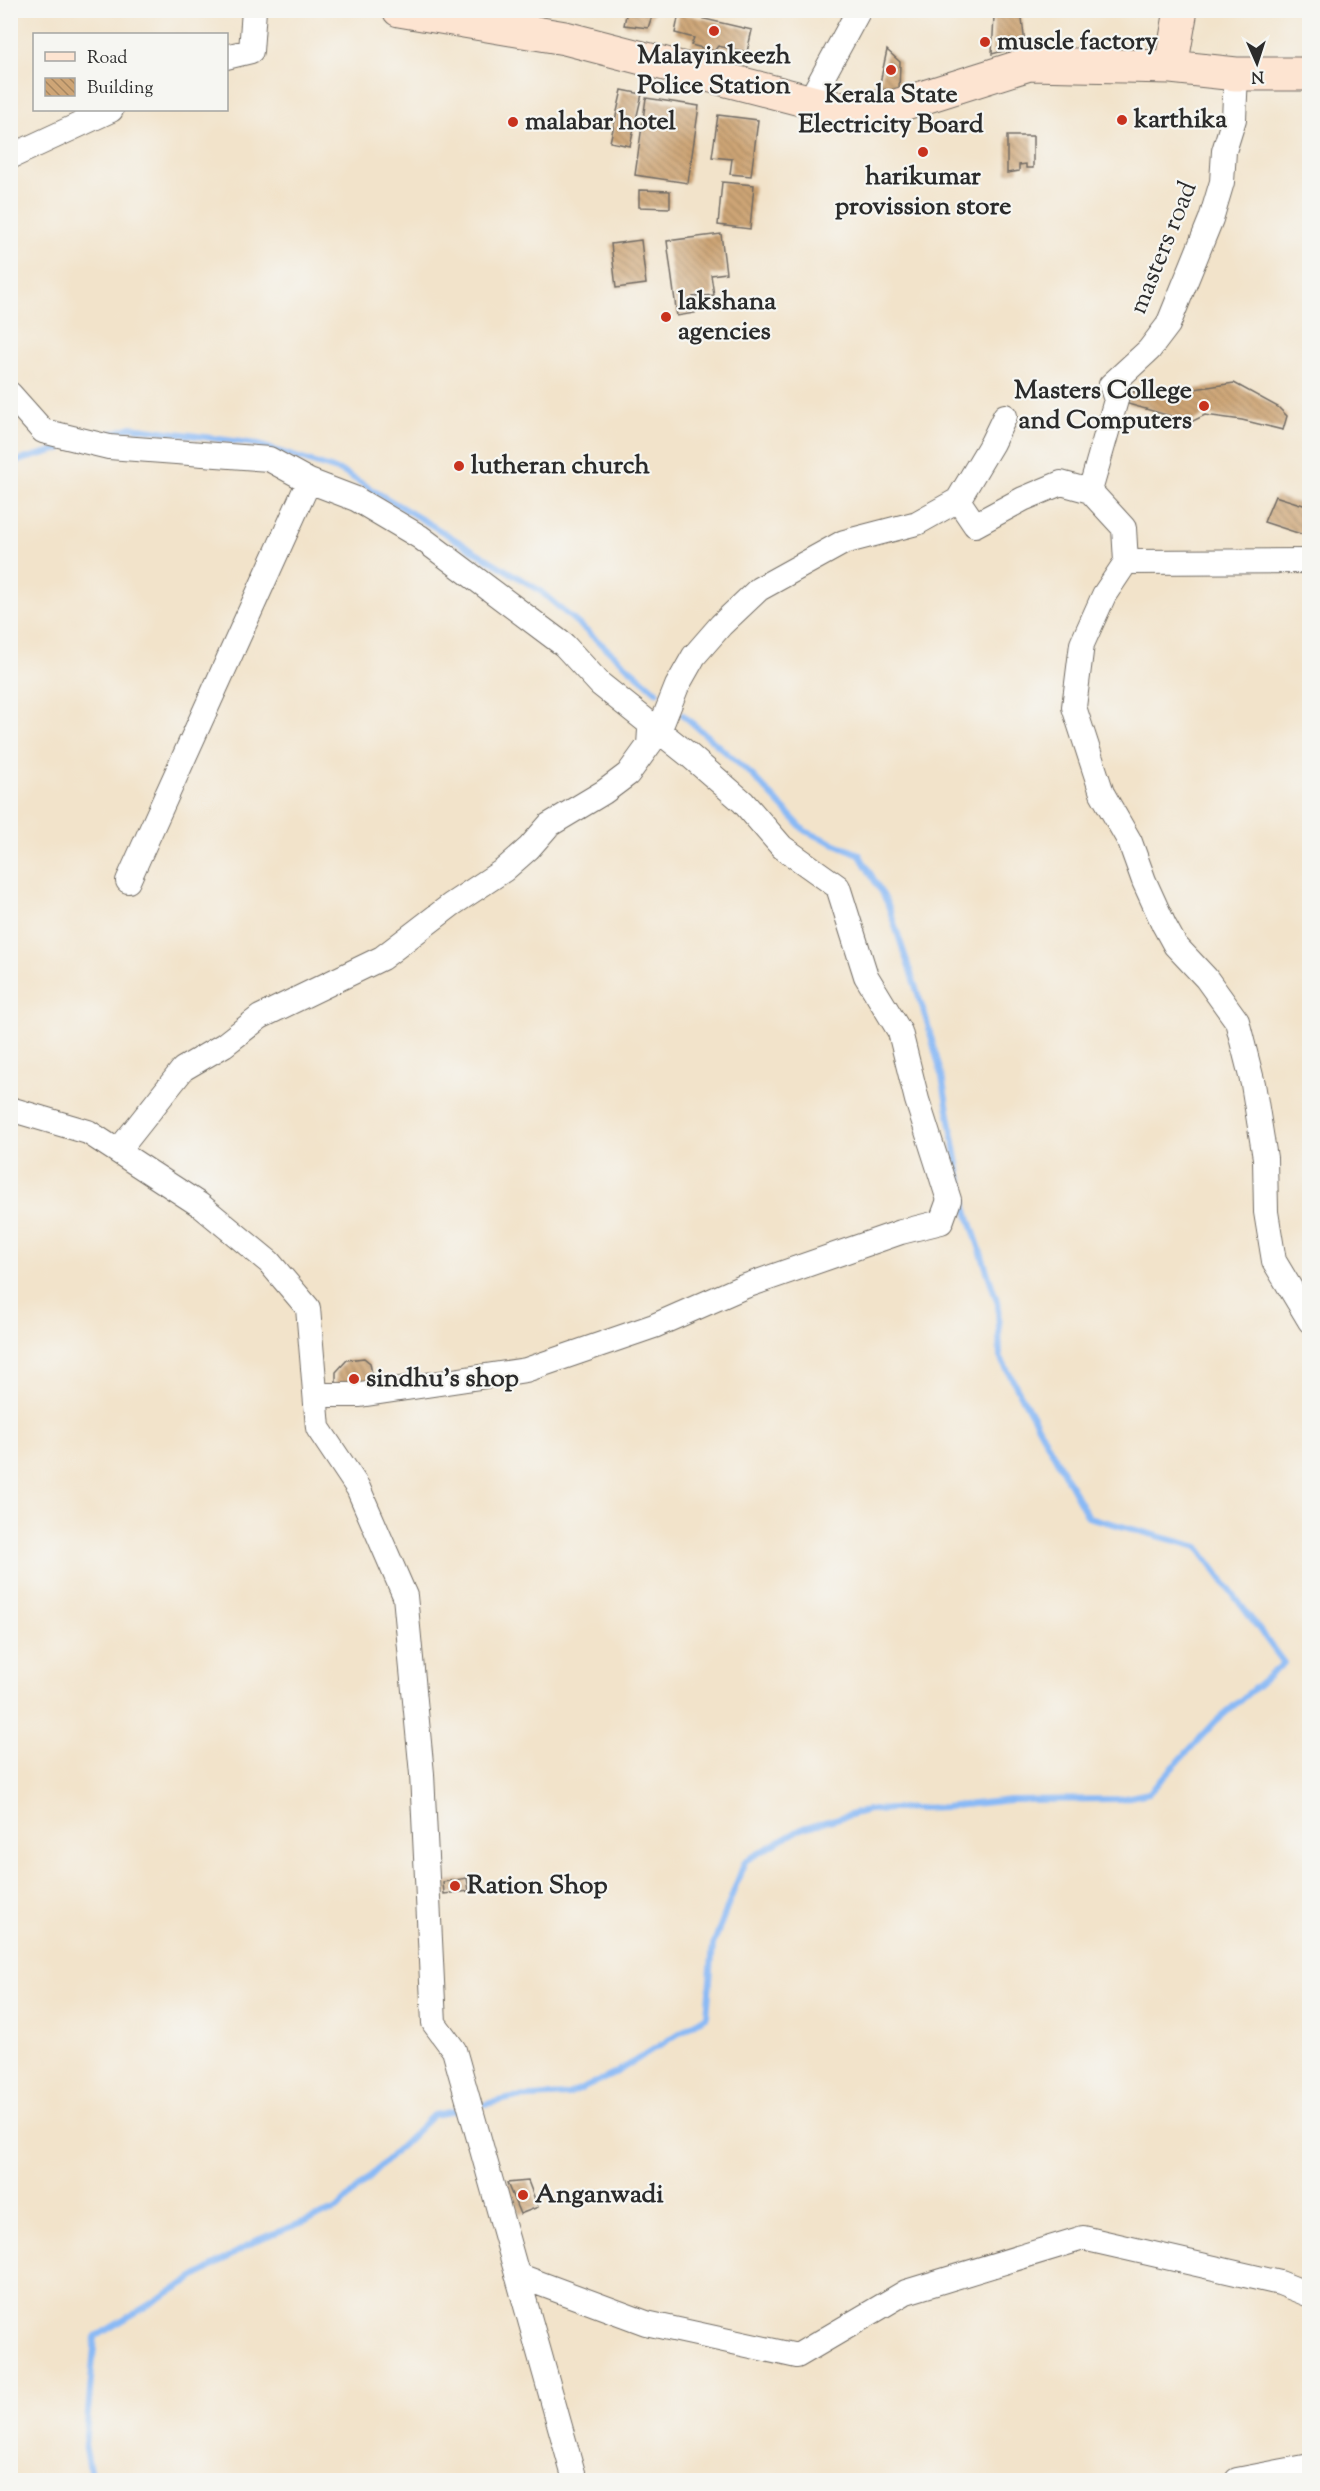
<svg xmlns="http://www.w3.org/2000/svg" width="1320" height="2491" viewBox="0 0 1320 2491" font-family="'Sorts Mill Goudy',serif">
<defs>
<pattern id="building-back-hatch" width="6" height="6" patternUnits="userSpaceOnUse" patternTransform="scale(1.5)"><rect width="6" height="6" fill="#cea576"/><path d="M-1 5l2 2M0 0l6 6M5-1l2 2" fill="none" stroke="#a78761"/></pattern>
</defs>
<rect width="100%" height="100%" fill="#f6f6f2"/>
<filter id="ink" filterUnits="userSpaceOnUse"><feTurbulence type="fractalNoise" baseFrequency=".0167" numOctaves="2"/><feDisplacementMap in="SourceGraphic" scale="12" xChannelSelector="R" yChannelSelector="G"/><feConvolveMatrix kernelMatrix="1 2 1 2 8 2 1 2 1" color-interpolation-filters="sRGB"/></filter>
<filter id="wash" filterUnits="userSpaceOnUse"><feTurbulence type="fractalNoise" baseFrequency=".008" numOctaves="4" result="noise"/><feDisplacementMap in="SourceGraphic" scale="24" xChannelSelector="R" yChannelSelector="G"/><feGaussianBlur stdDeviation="1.35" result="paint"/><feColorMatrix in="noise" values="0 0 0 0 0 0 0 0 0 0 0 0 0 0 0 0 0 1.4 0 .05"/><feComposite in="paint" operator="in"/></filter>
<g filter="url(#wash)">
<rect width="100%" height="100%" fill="#f2e3ca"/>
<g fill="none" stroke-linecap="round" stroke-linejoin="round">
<path stroke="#89b9f5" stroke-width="6" d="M 110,434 L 131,427 L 256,444 L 343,472 L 539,590 L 657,692
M 10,463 L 60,449
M 486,2104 L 512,2098 L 568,2095 L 612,2075 L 707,2016 L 713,1945 L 745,1861 L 803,1828 L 868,1810 L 945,1807 L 1010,1800 L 1120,1799 L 1149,1793 L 1216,1721 L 1284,1663 L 1198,1547 L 1088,1517 L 1000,1357 L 998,1304 L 966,1208 L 942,1077 L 926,1018 L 887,902 L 859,854 L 805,831 L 753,776 L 683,715
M 92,2480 L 85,2445 L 95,2337 L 257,2240 L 337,2209 L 433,2115 L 454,2111"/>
</g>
<g id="blocks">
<path fill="url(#building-back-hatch)" d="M 627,10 L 654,10 L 648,28 L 624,25 Z
M 996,10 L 1021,10 L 1025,45 L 992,54 L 994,16 Z
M 679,13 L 752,30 L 747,52 L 718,46 L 714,51 L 691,45 L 694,38 L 675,33 Z
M 887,50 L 900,62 L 899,91 L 877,97 Z
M 622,90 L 642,94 L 630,146 L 610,142 Z
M 646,98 L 699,106 L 688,183 L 635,175 Z
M 718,115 L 758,120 L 751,176 L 730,174 L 732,159 L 712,157 Z
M 1007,136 L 1033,136 L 1033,168 L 1026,168 L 1026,164 L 1019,165 L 1019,171 L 1007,173 Z
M 722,182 L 754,185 L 750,229 L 718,225 Z
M 639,190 L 670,191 L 670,208 L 639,207 Z
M 721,234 L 726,273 L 711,275 L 714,295 L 693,297 L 695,313 L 677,316 L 667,241 Z
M 641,240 L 646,284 L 616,288 L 611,244 Z
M 1234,383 L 1278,407 L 1287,416 L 1283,430 L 1242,420 L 1205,415 L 1191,422 L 1128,404 L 1127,393 L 1145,390 L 1175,392 Z
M 1275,496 L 1310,507 L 1310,537 L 1264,522 Z
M 364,1358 L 370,1363 L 372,1374 L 371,1389 L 345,1392 L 336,1383 L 336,1372 L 347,1360 Z
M 467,1878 L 469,1891 L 444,1894 L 443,1882 Z
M 528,2181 L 538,2207 L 520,2214 L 507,2183 Z"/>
</g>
</g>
<g filter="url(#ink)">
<use href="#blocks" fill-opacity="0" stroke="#716b63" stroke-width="1.5"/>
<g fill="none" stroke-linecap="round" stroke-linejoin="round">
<defs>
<path id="street" d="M 226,57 L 251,51 L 254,10
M 809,102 L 859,10
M 10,157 L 111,110
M 10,394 L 43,431 L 109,447 L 269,459 L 309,481 L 356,499 L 420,537 L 564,645 L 600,684 L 689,755 L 743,802 L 782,847 L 838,887 L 866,976 L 900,1032 L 917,1100 L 949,1200 L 941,1222 L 901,1232 L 743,1287 L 654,1326 L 526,1370 L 360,1395 L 316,1395
M 1090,491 L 1116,400 L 1111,385 L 1149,350 L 1168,325 L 1211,219 L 1222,182 L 1224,151 L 1234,119 L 1236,74
M 958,500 L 992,443 L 1005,416
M 1126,562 L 1310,561
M 649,745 L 659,731 L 677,686 L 694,656 L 721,625 L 759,589 L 844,542 L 917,523 L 958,500 L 975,525 L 1023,499 L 1061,483 L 1090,491 L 1124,528 L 1126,562 L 1104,595 L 1082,644 L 1074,707 L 1102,793 L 1130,842 L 1144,881 L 1164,925 L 1175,945 L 1206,978 L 1237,1021 L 1253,1084 L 1265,1158 L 1266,1212 L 1274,1261 L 1310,1321
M 128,881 L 309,481
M 10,1109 L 88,1132 L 200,1205 L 269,1262 L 308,1308 L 318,1428 L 358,1488 L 405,1596 L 422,1774 L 434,2023 L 454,2050 L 575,2480
M 118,1151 L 183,1069 L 224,1045 L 260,1017 L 382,958 L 451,905 L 504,870 L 529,848 L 549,825 L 604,792 L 628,774 L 649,745 L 650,730
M 517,2275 L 646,2323 L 797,2356 L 906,2292 L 1083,2238 L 1280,2283 L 1310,2295
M 1237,2480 L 1310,2466"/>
<path id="secondary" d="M 399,10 L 565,38 L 835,108 L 896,106 L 1029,64 L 1171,67 L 1236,74 L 1310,74
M 1171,67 L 1181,10"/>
</defs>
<use href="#street" stroke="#716b63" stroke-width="26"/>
<use href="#secondary" stroke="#716b63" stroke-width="35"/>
<use href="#street" stroke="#fff" stroke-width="24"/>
<use href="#secondary" stroke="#fde4d1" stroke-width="33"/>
</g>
</g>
<g fill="#c8321e" stroke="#f6f6f2" stroke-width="2">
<circle cx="714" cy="31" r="6"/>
<circle cx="985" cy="42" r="6"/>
<circle cx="891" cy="70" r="6"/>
<circle cx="1122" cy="120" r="6"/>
<circle cx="513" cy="122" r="6"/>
<circle cx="923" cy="152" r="6"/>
<circle cx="666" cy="317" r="6"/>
<circle cx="1204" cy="406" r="6"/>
<circle cx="459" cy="466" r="6"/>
<circle cx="354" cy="1379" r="6"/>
<circle cx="455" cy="1886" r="6"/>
<circle cx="523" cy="2195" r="6"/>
</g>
<g text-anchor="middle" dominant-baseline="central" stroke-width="4.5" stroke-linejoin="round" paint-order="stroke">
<g font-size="26" font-weight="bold" fill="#2b2b2b" stroke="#f6f6f2" text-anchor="start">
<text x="997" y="42">muscle factory</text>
<text x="714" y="56" text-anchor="middle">Malayinkeezh<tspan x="714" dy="30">Police Station</tspan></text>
<text x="891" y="95" text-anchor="middle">Kerala State<tspan x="891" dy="30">Electricity Board</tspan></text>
<text x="1134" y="120">karthika</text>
<text x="525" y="122">malabar hotel</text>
<text x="923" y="177" text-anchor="middle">harikumar<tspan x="923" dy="30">provission store</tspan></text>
<text x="678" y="302">lakshana<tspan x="678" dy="30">agencies</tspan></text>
<text x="1192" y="391" text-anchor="end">Masters College<tspan x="1192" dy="30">and Computers</tspan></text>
<text x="471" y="466">lutheran church</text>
<text x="366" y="1379">sindhu's shop</text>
<text x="467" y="1886">Ration Shop</text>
<text x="535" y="2195">Anganwadi</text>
</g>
<g font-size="26" fill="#2b2b2b" stroke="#f6f6f2">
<text transform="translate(1164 248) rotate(-68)">masters road</text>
</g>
</g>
<rect width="1320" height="2491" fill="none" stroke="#f6f6f2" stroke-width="36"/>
<rect x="33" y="33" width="195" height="78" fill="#f6f6f2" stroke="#a5a5a2" stroke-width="1.5"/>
<rect x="45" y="52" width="30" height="9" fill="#fde4d1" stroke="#a5a5a2" stroke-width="1.5"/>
<text x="87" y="63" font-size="18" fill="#2b2b2b">Road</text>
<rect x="45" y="78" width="30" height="18" fill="url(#building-back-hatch)" stroke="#a5a5a2" stroke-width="1.5"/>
<text x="87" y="93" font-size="18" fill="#2b2b2b">Building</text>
<g transform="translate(1257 63) rotate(177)" stroke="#f6f6f2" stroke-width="4.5" paint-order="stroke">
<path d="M0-4.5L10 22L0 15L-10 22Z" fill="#2b2b2b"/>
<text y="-9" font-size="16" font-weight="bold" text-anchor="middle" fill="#2b2b2b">N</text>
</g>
</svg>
